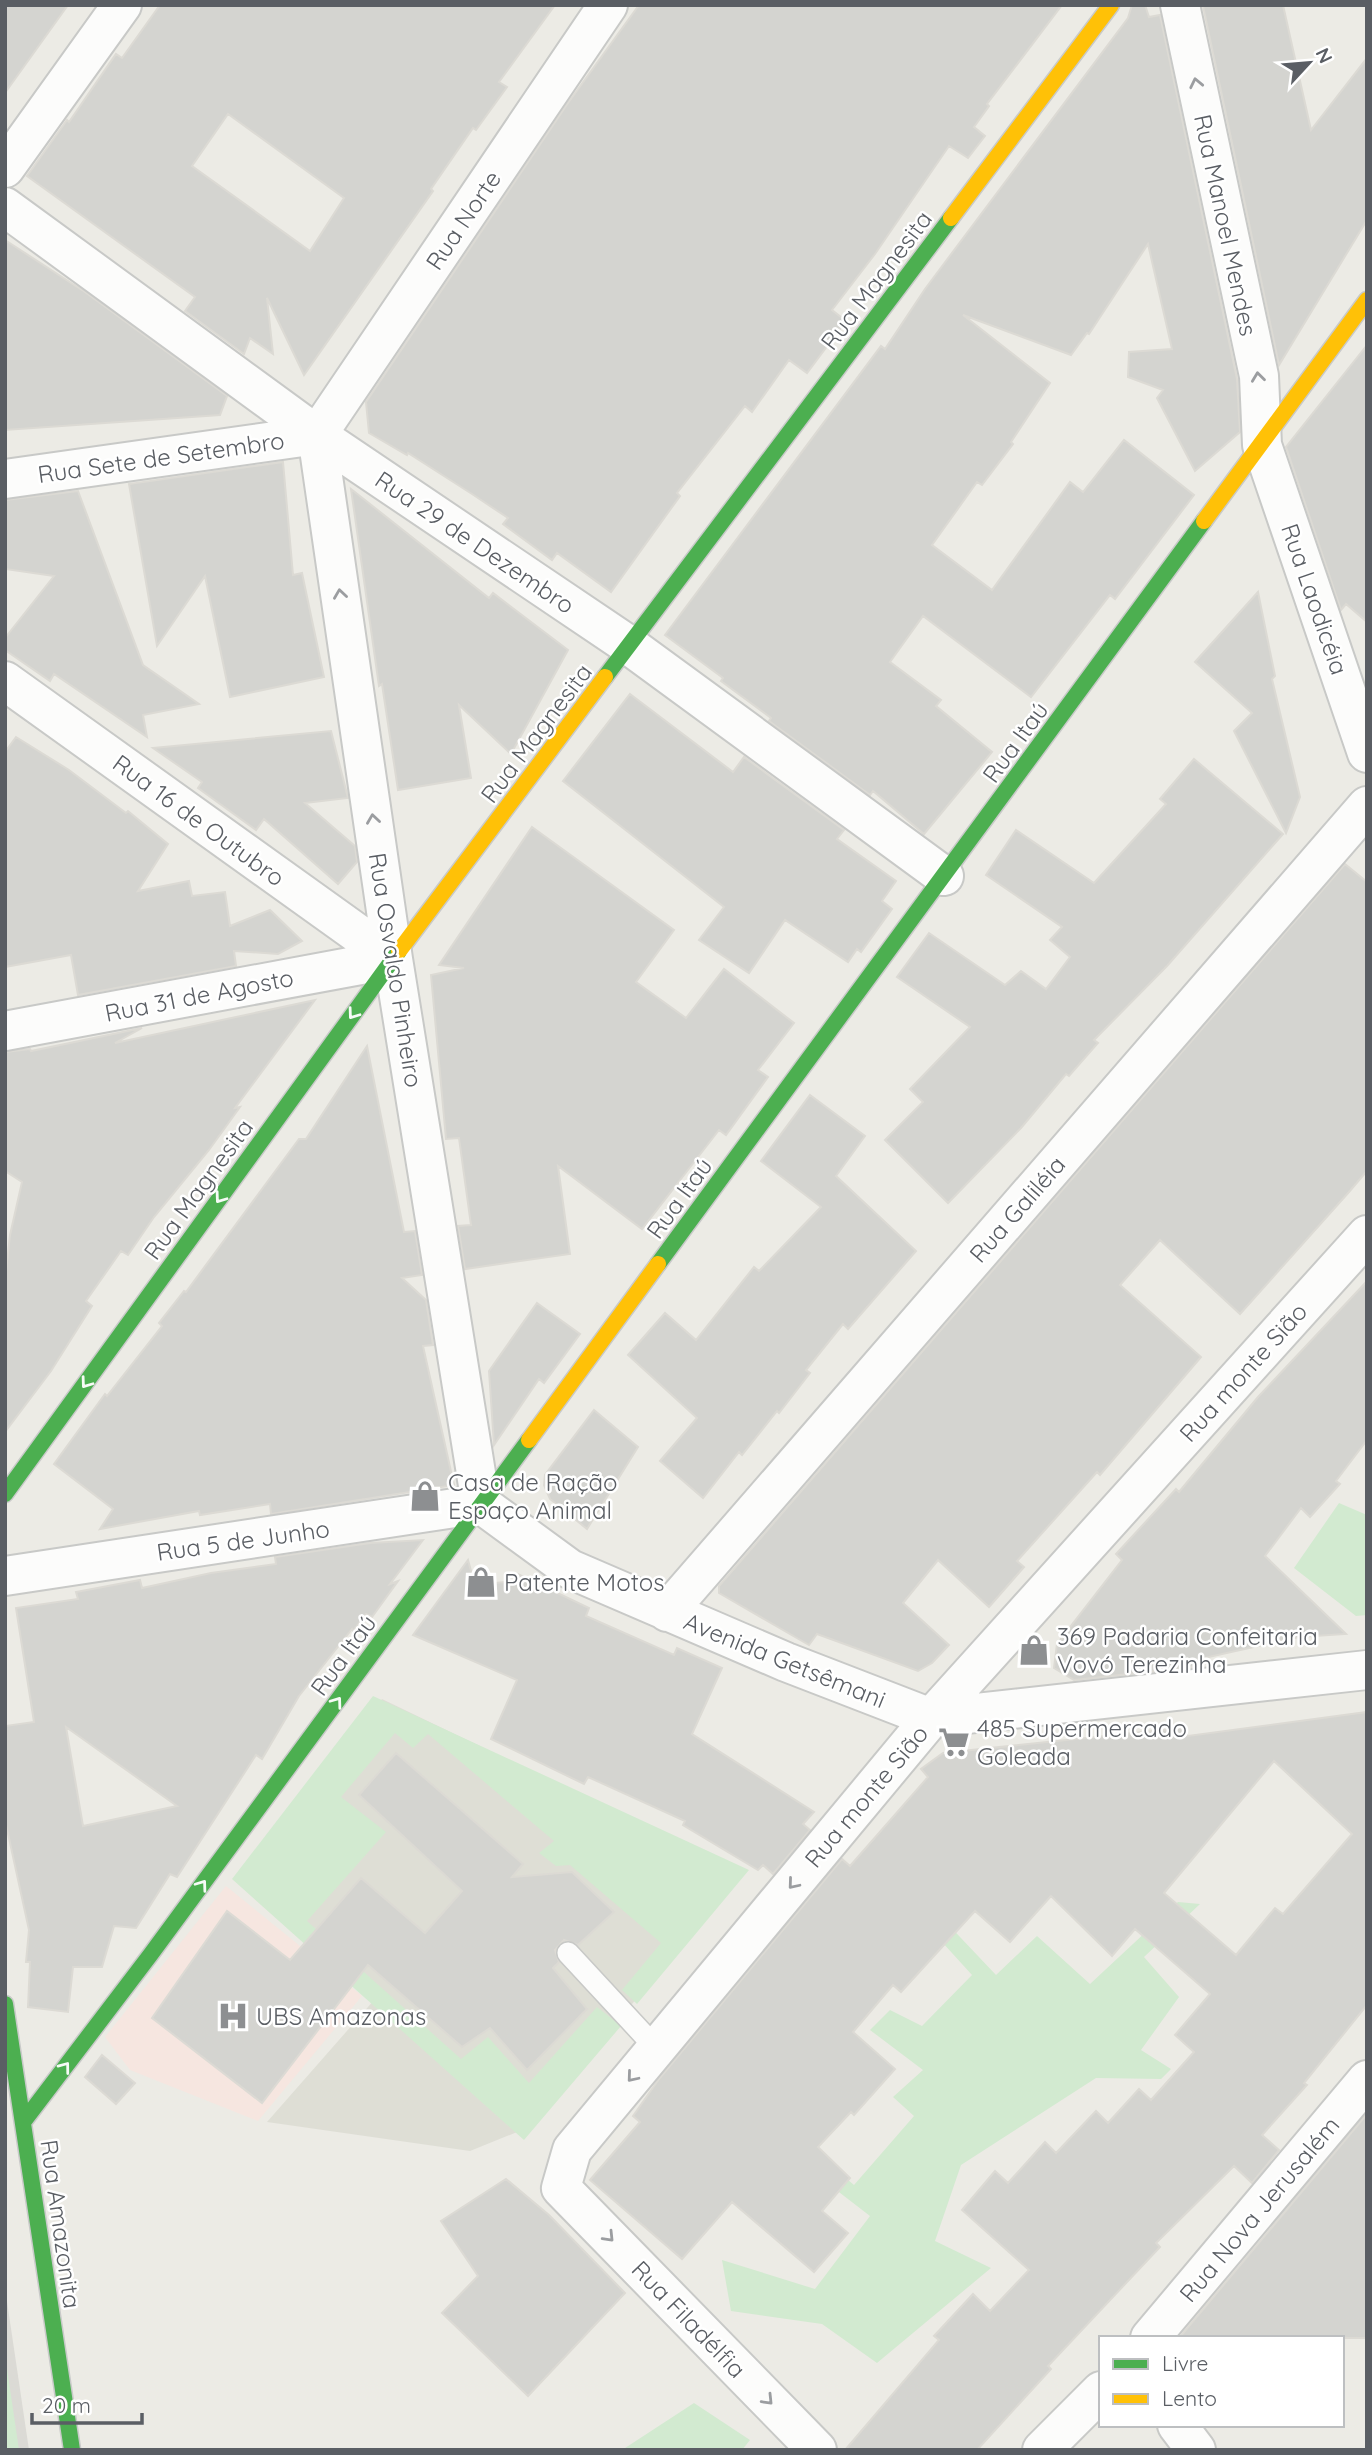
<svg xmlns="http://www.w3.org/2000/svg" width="1372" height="2455" viewBox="0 0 1372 2455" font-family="Quicksand,sans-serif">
<rect width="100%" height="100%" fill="#ecebe5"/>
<path fill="#dbdad5" d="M 5,2288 L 29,2450 L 5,2450 Z"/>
<path fill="#deded5" d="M 382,1699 L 743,1873 L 527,2128 L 470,2151 L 267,2122 L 375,1999 L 236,1880 Z"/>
<path fill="#f6e6e0" d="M 226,1886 L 362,1996 L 258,2121 L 130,2070 L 105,2037 Z"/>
<path fill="#d2ead0" d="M 1339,1503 L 1367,1515 L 1367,1615 L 1356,1616 L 1294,1568 Z
M 373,1696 L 749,1870 L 637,2004 L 622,1990 L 661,1943 L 570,1865 L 556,1866 L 539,1853 L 554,1841 L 428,1734 L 413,1748 L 395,1733 L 341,1797 L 386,1832 L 307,1921 L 461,2059 L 488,2037 L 529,2083 L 597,2007 L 621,2026 L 524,2140 L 232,1879 Z
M 871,1843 L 996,1975 L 1037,1936 L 1090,1984 L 1178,1902 L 1200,1904 L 1144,1957 L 1179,1997 L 1141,2050 L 1171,2069 L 1161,2079 L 1096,2078 L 961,2165 L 935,2241 L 991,2268 L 877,2363 L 822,2324 L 731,2311 L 722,2260 L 815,2289 L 870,2216 L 674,2065 L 693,2049 L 854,2185 L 914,2116 L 893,2097 L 923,2070 L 870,2030 L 890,2010 L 922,2026 L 972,1975 L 862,1854 Z
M 5,2355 L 19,2450 L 5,2450 Z
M 694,2403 L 750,2440 L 742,2450 L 622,2450 Z"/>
<path fill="#d4d4d0" stroke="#dcdad4" stroke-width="2" fill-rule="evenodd" d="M 5,5 L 68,5 L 5,93 Z
M 160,5 L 555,5 L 499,82 L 507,87 L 476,130 L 473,128 L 431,189 L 433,191 L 304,375 L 267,298 L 273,354 L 250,338 L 244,354 L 185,311 L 195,297 L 27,176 L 67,120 L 69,122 L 116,54 L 122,58 ZM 228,114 L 344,198 L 310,251 L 192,166 Z
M 639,5 L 1062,5 L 987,104 L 989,106 L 974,127 L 985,136 L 968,158 L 949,146 L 875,254 L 832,310 L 846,321 L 807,373 L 789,360 L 752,412 L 745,406 L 677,493 L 680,496 L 611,592 L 557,553 L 552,560 L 503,524 L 508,518 L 472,494 L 408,453 L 407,455 L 369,433 L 366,402 L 568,103 Z
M 1132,5 L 1145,5 L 1149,17 L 1160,15 L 1237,379 L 1240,432 L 1195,471 L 1157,398 L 1163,390 L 1128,377 L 1129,352 L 1172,349 L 1148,244 L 1089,334 L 1087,333 L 1071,355 L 963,315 L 1050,383 L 1011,442 L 1013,444 L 982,485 L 977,482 L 932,545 L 992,590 L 1070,482 L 1083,492 L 1124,440 L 1194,495 L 1115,599 L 1110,595 L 1031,697 L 923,616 L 890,662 L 941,700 L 936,706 L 992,752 L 924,834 L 873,791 L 870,795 L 769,721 L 771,718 L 721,681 L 723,678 L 665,635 L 881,346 L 885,349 L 925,289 L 1128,18 Z
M 1283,5 L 1311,130 L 1367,58 L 1367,220 L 1279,365 L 1203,6 Z
M 5,240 L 85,292 L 227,396 L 220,415 L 5,430 Z
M 1367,345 L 1367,622 L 1346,604 L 1341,610 L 1286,447 Z
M 283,462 L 293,575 L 302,573 L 324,677 L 230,697 L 205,576 L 157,646 L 129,484 Z
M 351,489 L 489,598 L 493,593 L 568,650 L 511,754 L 459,705 L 471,778 L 398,790 L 382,684 L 379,686 Z
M 78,491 L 143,665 L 199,704 L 143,715 L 147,737 L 54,674 L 50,681 L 5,650 L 5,638 L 54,576 L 5,569 L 5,500 Z
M 1258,592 L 1275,676 L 1272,679 L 1300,797 L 1286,833 L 1234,731 L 1252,713 L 1195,662 Z
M 630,694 L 733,772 L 744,757 L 844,830 L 837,839 L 896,881 L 882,901 L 892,909 L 861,952 L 857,949 L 848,962 L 785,920 L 749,973 L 699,940 L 724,907 L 563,781 Z
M 331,731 L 348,798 L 305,803 L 355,846 L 357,862 L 338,884 L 264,819 L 256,830 L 198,788 L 202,782 L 153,748 Z
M 16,737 L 69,770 L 126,813 L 128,811 L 168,844 L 138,891 L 189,881 L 192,896 L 225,892 L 230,926 L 270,910 L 302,941 L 278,954 L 234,951 L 236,966 L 78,995 L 71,955 L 5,967 L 5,752 Z
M 1194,759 L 1283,834 L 1167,966 L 1094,1040 L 1098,1043 L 1069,1076 L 1066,1074 L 1021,1128 L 948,1203 L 885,1140 L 923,1102 L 910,1089 L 970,1027 L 897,977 L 929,933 L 1005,985 L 1021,971 L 1046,989 L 1070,957 L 1050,940 L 1062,927 L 986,875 L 1016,830 L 1094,883 L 1166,804 L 1160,799 Z
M 532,827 L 674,930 L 636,982 L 686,1018 L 724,969 L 794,1023 L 758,1070 L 768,1077 L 726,1135 L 719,1130 L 642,1229 L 558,1166 L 570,1254 L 465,1269 L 458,1226 L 471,1225 L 459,1138 L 446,1139 L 431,975 L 464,968 L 439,965 Z
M 1345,864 L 1367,882 L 1367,1171 L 1349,1192 L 1240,1314 L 1160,1240 L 1120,1285 L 1201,1357 L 1100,1475 L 1097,1472 L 1017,1561 L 1024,1567 L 989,1607 L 938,1560 L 903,1603 L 949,1645 L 932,1663 L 918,1671 L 817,1634 L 809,1645 L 719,1593 L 719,1586 Z
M 315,1000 L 235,1108 L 240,1107 L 209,1150 L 154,1217 L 128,1255 L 121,1251 L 86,1301 L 92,1306 L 51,1371 L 5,1432 L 5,1281 L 10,1235 L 22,1182 L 5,1171 L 5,1052 L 30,1049 L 31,1051 L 142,1028 L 115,1043 Z
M 367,1046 L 404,1232 L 415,1231 L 422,1275 L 402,1278 L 426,1300 L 433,1345 L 423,1346 L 454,1485 L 271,1514 L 270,1504 L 200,1515 L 199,1511 L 100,1529 L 113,1509 L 54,1464 L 105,1394 L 107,1396 L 162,1326 L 159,1323 L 184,1291 L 186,1292 L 299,1139 L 306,1139 Z
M 810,1095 L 865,1136 L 836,1176 L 916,1251 L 848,1329 L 843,1324 L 806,1370 L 810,1373 L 779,1413 L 777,1411 L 742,1455 L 739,1452 L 703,1498 L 660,1461 L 697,1418 L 628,1355 L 665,1313 L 696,1340 L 754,1267 L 759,1271 L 821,1207 L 761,1161 Z
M 1367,1281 L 1367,1440 L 1336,1481 L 1340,1484 L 1310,1517 L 1301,1508 L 1265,1556 L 1346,1634 L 1299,1637 L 1195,1660 L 1202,1666 L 1074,1680 L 1054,1668 L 1057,1644 L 1122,1560 L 1116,1554 L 1176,1489 L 1179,1492 L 1258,1397 Z
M 537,1303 L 580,1334 L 544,1383 L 539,1379 L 494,1445 L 489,1371 Z
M 594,1410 L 638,1447 L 587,1529 L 550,1499 L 544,1485 L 545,1475 Z
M 423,1540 L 390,1584 L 398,1581 L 372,1617 L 366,1614 L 353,1631 L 352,1629 L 299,1696 L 262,1759 L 256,1755 L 177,1877 L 170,1874 L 136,1928 L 114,1926 L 102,1967 L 73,1967 L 68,2012 L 28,2007 L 30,1962 L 26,1962 L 29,1930 L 5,1820 L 5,1726 L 34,1722 L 16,1608 L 78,1599 L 76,1592 L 140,1580 L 142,1588 L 211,1573 L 276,1564 L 275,1557 L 370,1543 ZM 66,1727 L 177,1806 L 83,1826 Z
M 468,1560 L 475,1585 L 515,1581 L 518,1574 L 589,1608 L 586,1616 L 674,1655 L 677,1648 L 722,1668 L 692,1734 L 814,1812 L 803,1824 L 810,1830 L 773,1874 L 763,1865 L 758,1870 L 683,1825 L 685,1821 L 588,1777 L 584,1784 L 491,1739 L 517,1680 L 413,1635 Z
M 1367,1712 L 1367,2005 L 1304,2083 L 1307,2085 L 1262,2135 L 1279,2150 L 1252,2183 L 1234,2166 L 1156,2243 L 1160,2247 L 1048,2366 L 1051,2369 L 977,2450 L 845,2450 L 939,2340 L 934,2336 L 973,2294 L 990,2311 L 1029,2270 L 962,2210 L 995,2171 L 1008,2183 L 1045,2142 L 1056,2153 L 1096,2111 L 1108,2123 L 1139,2089 L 1151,2100 L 1194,2052 L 1175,2035 L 1210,1994 L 1135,1929 L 1112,1956 L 1051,1896 L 1010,1942 L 975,1911 L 901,1992 L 893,1985 L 853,2032 L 895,2069 L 854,2115 L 851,2112 L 818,2147 L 850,2178 L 822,2211 L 848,2233 L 814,2272 L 732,2202 L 682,2259 L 590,2180 L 640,2122 L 633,2116 L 659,2079 L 842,1859 L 850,1866 L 928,1777 L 921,1769 L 943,1753 L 1181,1728 L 1188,1736 ZM 1274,1761 L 1352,1834 L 1283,1914 L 1275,1908 L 1236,1955 L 1164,1893 Z
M 396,1753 L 523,1864 L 512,1877 L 572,1872 L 614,1912 L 578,1945 L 564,1940 L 555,1950 L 559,1962 L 553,1968 L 587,2009 L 527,2070 L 490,2028 L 462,2047 L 368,1965 L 262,2103 L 152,2018 L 227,1911 L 290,1960 L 361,1878 L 425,1933 L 462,1891 L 359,1795 Z
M 102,2055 L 135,2083 L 116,2104 L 85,2077 Z
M 1367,2114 L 1367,2338 L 1179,2338 Z
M 506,2179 L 549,2215 L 625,2293 L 528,2396 L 442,2313 L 478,2276 L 441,2221 Z"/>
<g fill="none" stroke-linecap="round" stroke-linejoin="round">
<defs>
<path id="lane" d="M 568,1953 L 656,2048"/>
<path id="street" d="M 1180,5 L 1259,376 L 1262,445 L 1367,753
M 5,168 L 122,5
M 5,207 L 317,435 L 630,646 L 944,876
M 317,435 L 393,959 L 481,1504
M 317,435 L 608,5
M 5,479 L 317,435
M 5,681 L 393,959
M 5,1031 L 393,959
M 481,1504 L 570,1569 L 786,1662 L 931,1718 L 1367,1670
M 5,1576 L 481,1504
M 667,1612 L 1367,806
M 1150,2338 L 1367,2080
M 1177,2425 L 1196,2450
M 817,2450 L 561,2188 L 572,2150 L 931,1718 L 1367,1235
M 1042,2450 L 1101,2391"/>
<path id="fast" d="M 605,677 L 951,218
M 658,1264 L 1204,521
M 5,1494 L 399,951
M 5,2004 L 72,2450
M 24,2121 L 151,1954 L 529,1440"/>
<path id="slow" d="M 951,218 L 1111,5
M 1204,521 L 1367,300
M 399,951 L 605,677
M 529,1440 L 658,1264"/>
</defs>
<use href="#lane" stroke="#c8c9c7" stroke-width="24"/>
<use href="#street" stroke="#c8c9c7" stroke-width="42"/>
<use href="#fast" stroke="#c9cac9" stroke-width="19"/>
<use href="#slow" stroke="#c9cac9" stroke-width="19"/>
<use href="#lane" stroke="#fcfcfb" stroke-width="21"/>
<use href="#street" stroke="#fcfcfb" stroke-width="38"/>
<use href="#fast" stroke="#4caf50" stroke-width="16"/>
<use href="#slow" stroke="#ffc107" stroke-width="16"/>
</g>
<defs><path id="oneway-chevron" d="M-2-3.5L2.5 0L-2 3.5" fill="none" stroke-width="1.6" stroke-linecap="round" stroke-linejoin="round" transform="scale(1.75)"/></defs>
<g stroke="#9b9da0">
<use href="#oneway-chevron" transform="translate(1196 83) rotate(-102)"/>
<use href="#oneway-chevron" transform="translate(1258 377) rotate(-97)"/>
<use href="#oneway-chevron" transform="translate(340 594) rotate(-98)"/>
<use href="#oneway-chevron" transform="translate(373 819) rotate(-98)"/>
<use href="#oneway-chevron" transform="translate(793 1884) rotate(130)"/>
<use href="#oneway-chevron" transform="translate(632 2077) rotate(130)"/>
<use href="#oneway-chevron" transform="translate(609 2237) rotate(46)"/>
<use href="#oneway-chevron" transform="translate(768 2400) rotate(46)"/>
</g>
<g stroke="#f6fbf6">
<use href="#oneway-chevron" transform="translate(353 1014) rotate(126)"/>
<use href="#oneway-chevron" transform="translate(220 1198) rotate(126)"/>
<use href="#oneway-chevron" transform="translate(86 1383) rotate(126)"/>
<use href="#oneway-chevron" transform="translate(337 1702) rotate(-54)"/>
<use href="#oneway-chevron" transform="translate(202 1885) rotate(-54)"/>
<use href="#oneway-chevron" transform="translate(65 2067) rotate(-53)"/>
</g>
<defs>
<symbol id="shop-bare" viewBox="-9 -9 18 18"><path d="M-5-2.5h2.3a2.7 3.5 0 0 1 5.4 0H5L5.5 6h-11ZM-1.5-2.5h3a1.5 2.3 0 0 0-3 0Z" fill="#8d8f91" stroke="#fff" stroke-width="2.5" paint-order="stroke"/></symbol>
<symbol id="supermarket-bare" viewBox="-9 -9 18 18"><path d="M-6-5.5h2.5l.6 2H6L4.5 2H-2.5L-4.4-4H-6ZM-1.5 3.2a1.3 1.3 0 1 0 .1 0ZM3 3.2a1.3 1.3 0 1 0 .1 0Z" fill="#8d8f91" stroke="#fff" stroke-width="2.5" paint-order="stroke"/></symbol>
<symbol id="hospital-bare" viewBox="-9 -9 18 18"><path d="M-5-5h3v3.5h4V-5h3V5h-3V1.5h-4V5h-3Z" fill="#8d8f91" stroke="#fff" stroke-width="2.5" paint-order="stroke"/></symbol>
</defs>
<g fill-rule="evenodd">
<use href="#shop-bare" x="403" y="1474" width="44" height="44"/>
<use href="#shop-bare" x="459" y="1560" width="44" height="44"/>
<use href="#shop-bare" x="1012" y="1628" width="44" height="44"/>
<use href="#supermarket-bare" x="932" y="1720" width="44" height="44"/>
<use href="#hospital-bare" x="211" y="1994" width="44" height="44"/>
</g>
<g text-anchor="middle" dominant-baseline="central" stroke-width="5" stroke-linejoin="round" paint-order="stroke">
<g font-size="24" fill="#5a5e64" stroke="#fff">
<text transform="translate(463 220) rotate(-56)">Rua Norte</text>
<text transform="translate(1226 225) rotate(78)">Rua Manoel Mendes</text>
<text transform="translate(876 280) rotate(-53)">Rua Magnesita</text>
<text transform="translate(161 457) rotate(-8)">Rua Sete de Setembro</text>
<text transform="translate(475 542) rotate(34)">Rua 29 de Dezembro</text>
<text transform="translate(1315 599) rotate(71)">Rua Laodicéia</text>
<text transform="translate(536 733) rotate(-53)">Rua Magnesita</text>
<text transform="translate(1015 742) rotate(-54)">Rua Itaú</text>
<text transform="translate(199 820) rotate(36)">Rua 16 de Outubro</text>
<text transform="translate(396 970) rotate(81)">Rua Osvaldo Pinheiro</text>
<text transform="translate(199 995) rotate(-11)">Rua 31 de Agosto</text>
<text transform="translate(198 1189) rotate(-54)">Rua Magnesita</text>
<text transform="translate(679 1198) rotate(-54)">Rua Itaú</text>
<text transform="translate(1017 1209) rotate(-49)">Rua Galiléia</text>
<text transform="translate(1243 1372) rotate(-48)">Rua monte Sião</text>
<text transform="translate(243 1540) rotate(-8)">Rua 5 de Junho</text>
<text transform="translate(343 1655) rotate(-54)">Rua Itaú</text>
<text transform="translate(785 1660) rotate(22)">Avenida Getsêmani</text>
<text transform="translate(866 1796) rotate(-50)">Rua monte Sião</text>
<text transform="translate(1259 2209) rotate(-50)">Rua Nova Jerusalém</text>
<text transform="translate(61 2224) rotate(82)">Rua Amazonita</text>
<text transform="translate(689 2319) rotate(46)">Rua Filadélfia</text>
</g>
<g font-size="24" fill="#5a5e64" stroke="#fff" text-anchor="start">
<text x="448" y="1482">Casa de Ração<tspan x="448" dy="28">Espaço Animal</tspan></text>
<text x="504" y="1582">Patente Motos</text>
<text x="1057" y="1636">369 Padaria Confeitaria<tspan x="1057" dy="28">Vovó Terezinha</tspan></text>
<text x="977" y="1728">485 Supermercado<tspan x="977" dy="28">Goleada</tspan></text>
<text x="256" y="2016">UBS Amazonas</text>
</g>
</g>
<rect width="1372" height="2455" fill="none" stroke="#5a5e64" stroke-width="14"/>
<rect x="1099" y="2336" width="245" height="91" fill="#ffffff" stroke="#bdbfc1" stroke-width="2"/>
<rect x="1113" y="2359" width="35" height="10" fill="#4caf50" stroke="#bdbfc1" stroke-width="2"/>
<text x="1162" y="2371" font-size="21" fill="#5a5e64">Livre</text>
<rect x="1113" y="2394" width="35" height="10" fill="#ffc107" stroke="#bdbfc1" stroke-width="2"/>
<text x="1162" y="2406" font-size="21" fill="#5a5e64">Lento</text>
<g transform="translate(1309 63) rotate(64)" stroke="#ffffff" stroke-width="5" paint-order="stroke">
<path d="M0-5L12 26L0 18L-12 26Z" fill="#5a5e64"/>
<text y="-10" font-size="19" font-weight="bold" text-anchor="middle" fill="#5a5e64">N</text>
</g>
<path d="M32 2413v10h110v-10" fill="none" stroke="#5a5e64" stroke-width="3.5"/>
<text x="42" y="2413" font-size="21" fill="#5a5e64" stroke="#ffffff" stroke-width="5" paint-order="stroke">20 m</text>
</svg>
